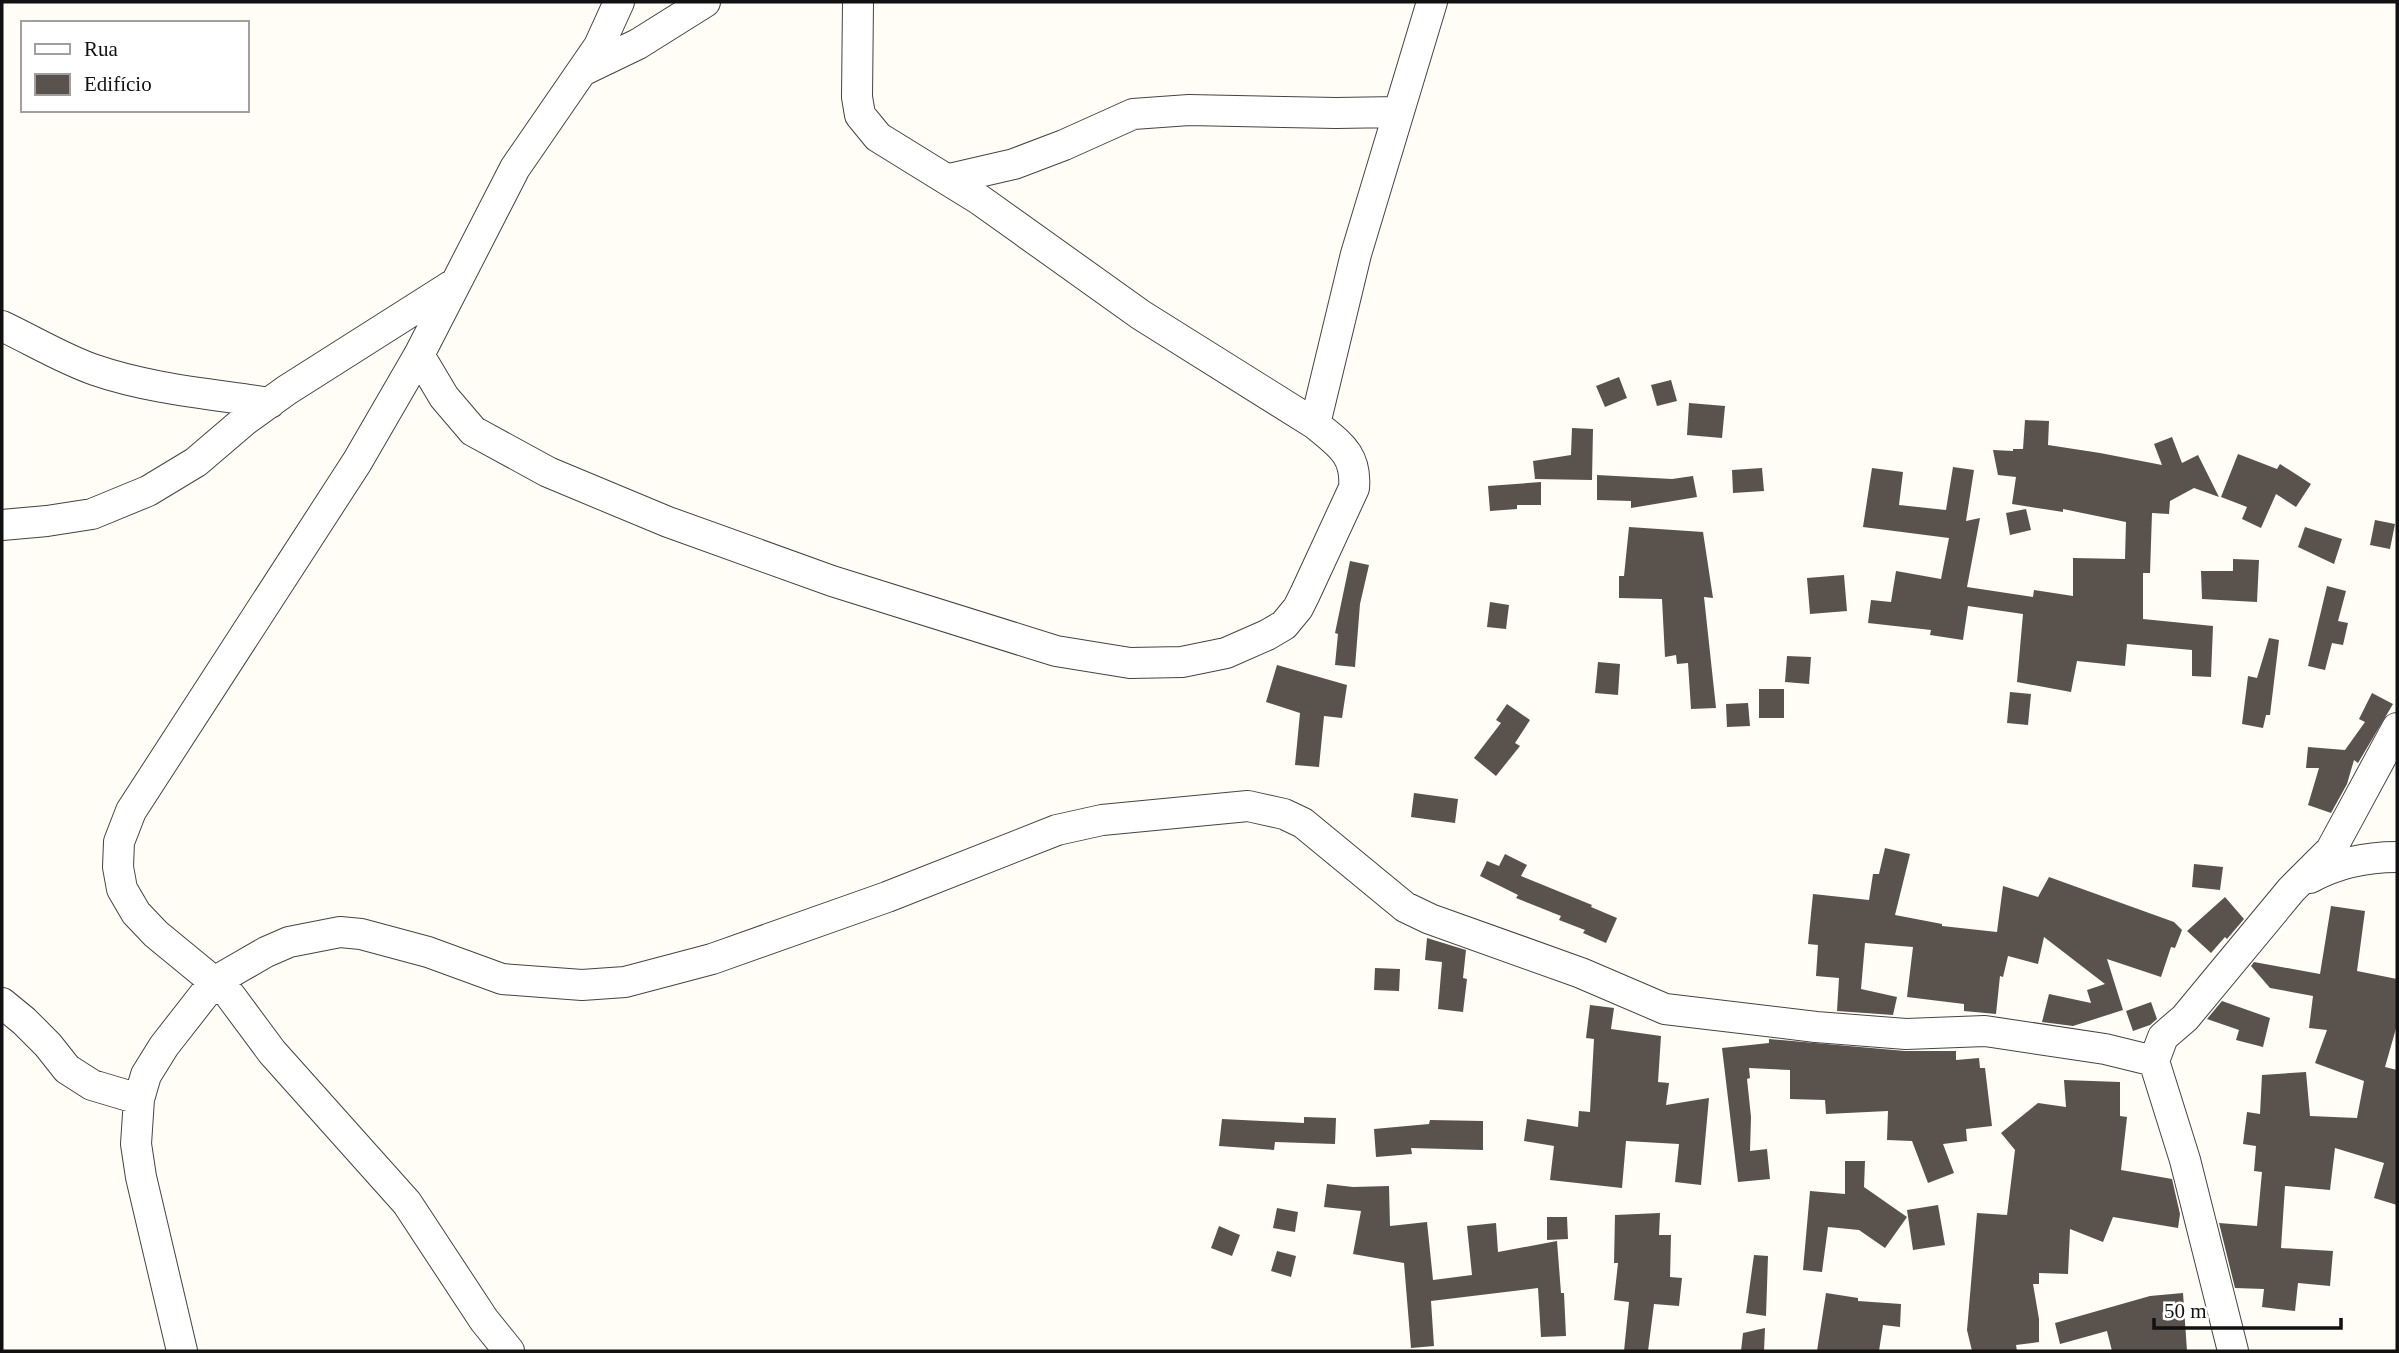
<svg xmlns="http://www.w3.org/2000/svg" width="2399" height="1353" viewBox="0 0 2399 1353" font-family="Georgia,serif">
<rect width="100%" height="100%" fill="#fffdf5"/>
<path fill="#5a524d" d="M 1619,377 L 1627,398 L 1605,407 L 1596,386 Z
M 1671,380 L 1677,401 L 1657,406 L 1651,385 Z
M 1689,403 L 1725,406 L 1722,438 L 1687,435 Z
M 2025,420 L 2049,421 L 2048,445 L 2100,453 L 2162,465 L 2154,444 L 2172,437 L 2182,463 L 2198,455 L 2219,497 L 2194,488 L 2170,501 L 2169,514 L 2152,513 L 2150,573 L 2143,573 L 2143,619 L 2213,626 L 2211,677 L 2192,676 L 2192,650 L 2127,644 L 2125,666 L 2077,661 L 2071,692 L 2017,682 L 2023,614 L 1968,606 L 1963,640 L 1930,635 L 1931,630 L 1868,623 L 1871,600 L 1891,602 L 1896,571 L 1941,579 L 1949,538 L 1863,527 L 1872,468 L 1903,472 L 1899,505 L 1946,510 L 1953,467 L 1974,470 L 1966,521 L 1980,518 L 1967,587 L 2033,597 L 2034,590 L 2073,596 L 2073,558 L 2125,559 L 2126,522 L 2063,509 L 2063,512 L 2012,504 L 2016,477 L 1998,475 L 1993,450 L 2013,451 L 2013,449 L 2023,449 Z
M 1572,428 L 1593,429 L 1592,480 L 1535,479 L 1533,461 L 1571,455 Z
M 2238,454 L 2277,469 L 2280,464 L 2311,484 L 2296,507 L 2276,494 L 2261,528 L 2242,519 L 2247,507 L 2221,497 Z
M 1762,468 L 1764,491 L 1733,493 L 1732,470 Z
M 1597,475 L 1672,479 L 1693,476 L 1697,497 L 1631,508 L 1631,501 L 1597,500 Z
M 1541,482 L 1541,505 L 1517,505 L 1517,509 L 1490,511 L 1488,486 Z
M 2026,509 L 2031,530 L 2010,535 L 2006,513 Z
M 2375,520 L 2395,524 L 2390,549 L 2370,545 Z
M 1629,527 L 1703,532 L 1713,598 L 1704,597 L 1716,708 L 1691,709 L 1688,663 L 1677,664 L 1676,655 L 1665,657 L 1662,599 L 1619,598 L 1619,576 L 1624,576 Z
M 2305,527 L 2342,539 L 2334,564 L 2298,547 Z
M 2233,559 L 2259,560 L 2257,602 L 2202,599 L 2201,571 L 2233,571 Z
M 1350,561 L 1369,565 L 1360,604 L 1355,667 L 1335,665 L 1338,634 L 1335,633 Z
M 1844,575 L 1847,611 L 1810,614 L 1807,578 Z
M 2327,586 L 2346,591 L 2338,621 L 2348,623 L 2343,645 L 2332,643 L 2325,670 L 2308,666 Z
M 1490,602 L 1509,605 L 1506,629 L 1487,627 Z
M 2269,638 L 2279,640 L 2270,715 L 2266,715 L 2263,728 L 2242,724 L 2248,676 L 2257,678 Z
M 1787,656 L 1811,657 L 1809,684 L 1785,682 Z
M 1598,662 L 1620,664 L 1618,695 L 1595,693 Z
M 1277,665 L 1347,685 L 1342,718 L 1324,716 L 1319,767 L 1295,765 L 1300,713 L 1266,702 Z
M 1759,689 L 1784,689 L 1784,718 L 1759,718 Z
M 2010,692 L 2031,694 L 2028,725 L 2007,723 Z
M 2372,693 L 2393,704 L 2358,763 L 2354,760 L 2347,784 L 2331,813 L 2308,805 L 2319,768 L 2306,768 L 2308,747 L 2345,750 L 2365,722 L 2359,719 Z
M 1748,703 L 1750,726 L 1727,727 L 1726,704 Z
M 1507,704 L 1530,720 L 1515,743 L 1520,746 L 1496,776 L 1474,758 L 1501,723 L 1496,720 Z
M 1414,793 L 1458,799 L 1455,823 L 1411,817 Z
M 1885,848 L 1910,854 L 1895,915 L 1942,924 L 1942,926 L 1997,932 L 2003,886 L 2038,897 L 2049,877 L 2174,922 L 2182,930 L 2175,948 L 2171,947 L 2161,977 L 2107,959 L 2123,1010 L 2073,1026 L 2042,1022 L 2049,994 L 2091,1003 L 2087,990 L 2105,984 L 2044,937 L 2038,964 L 2008,956 L 2003,977 L 2000,976 L 1996,1014 L 1964,1011 L 1964,1004 L 1907,997 L 1913,947 L 1865,943 L 1861,989 L 1897,997 L 1893,1015 L 1837,1011 L 1839,978 L 1816,976 L 1818,945 L 1808,944 L 1813,894 L 1869,900 L 1873,874 L 1879,874 Z
M 1505,854 L 1527,865 L 1521,876 L 1592,905 L 1591,907 L 1617,918 L 1606,943 L 1583,933 L 1585,930 L 1559,920 L 1561,916 L 1516,898 L 1518,895 L 1480,876 L 1487,861 L 1499,866 Z
M 2194,864 L 2223,867 L 2220,890 L 2192,887 Z
M 2225,897 L 2244,919 L 2227,939 L 2225,937 L 2211,953 L 2187,931 Z
M 2331,906 L 2365,911 L 2357,971 L 2397,979 L 2397,1025 L 2385,1067 L 2397,1070 L 2397,1205 L 2374,1198 L 2384,1163 L 2335,1148 L 2330,1190 L 2285,1186 L 2281,1248 L 2333,1251 L 2330,1286 L 2298,1283 L 2295,1311 L 2262,1307 L 2264,1289 L 2235,1288 L 2219,1223 L 2257,1226 L 2262,1172 L 2254,1171 L 2256,1146 L 2243,1144 L 2247,1112 L 2260,1114 L 2262,1075 L 2306,1072 L 2310,1116 L 2357,1118 L 2364,1081 L 2315,1063 L 2327,1030 L 2309,1028 L 2313,996 L 2270,988 L 2251,966 L 2254,962 L 2320,974 Z
M 1427,938 L 1466,950 L 1463,978 L 1467,979 L 1463,1012 L 1438,1009 L 1442,962 L 1425,960 Z
M 1375,968 L 1400,969 L 1399,991 L 1374,990 Z
M 2222,1001 L 2270,1018 L 2263,1047 L 2236,1040 L 2239,1030 L 2207,1019 Z
M 2151,1002 L 2157,1019 L 2150,1025 L 2133,1031 L 2126,1011 Z
M 1590,1005 L 1614,1008 L 1611,1029 L 1661,1036 L 1658,1082 L 1669,1083 L 1666,1105 L 1709,1098 L 1701,1185 L 1675,1182 L 1679,1144 L 1626,1141 L 1622,1188 L 1550,1180 L 1554,1146 L 1524,1141 L 1527,1119 L 1578,1127 L 1579,1111 L 1590,1112 L 1594,1039 L 1586,1038 Z
M 1769,1039 L 1905,1051 L 1956,1051 L 1956,1060 L 1979,1058 L 1980,1068 L 1985,1068 L 1992,1126 L 1966,1129 L 1967,1141 L 1943,1144 L 1954,1173 L 1928,1183 L 1912,1141 L 1887,1140 L 1888,1111 L 1826,1114 L 1825,1100 L 1790,1099 L 1790,1070 L 1749,1068 L 1750,1078 L 1747,1079 L 1751,1117 L 1750,1151 L 1767,1149 L 1770,1179 L 1738,1182 L 1722,1048 L 1769,1043 Z
M 2064,1080 L 2120,1082 L 2120,1116 L 2127,1117 L 2121,1170 L 2172,1179 L 2180,1214 L 2178,1228 L 2113,1217 L 2103,1242 L 2070,1229 L 2068,1274 L 2039,1273 L 2039,1284 L 2033,1284 L 2039,1319 L 2039,1342 L 2016,1345 L 2017,1351 L 1972,1351 L 1967,1330 L 1977,1213 L 2007,1215 L 2015,1150 L 2001,1133 L 2038,1103 L 2066,1107 Z
M 1304,1117 L 1336,1118 L 1335,1144 L 1275,1142 L 1274,1150 L 1219,1146 L 1222,1119 L 1304,1123 Z
M 1430,1120 L 1483,1121 L 1483,1150 L 1411,1148 L 1412,1154 L 1376,1157 L 1374,1129 L 1429,1124 Z
M 1845,1161 L 1865,1161 L 1864,1187 L 1907,1217 L 1885,1248 L 1859,1230 L 1828,1227 L 1822,1272 L 1803,1270 L 1810,1191 L 1845,1194 Z
M 1327,1184 L 1353,1187 L 1389,1186 L 1390,1226 L 1427,1222 L 1433,1280 L 1472,1275 L 1467,1226 L 1496,1223 L 1498,1252 L 1557,1241 L 1561,1293 L 1564,1293 L 1566,1336 L 1541,1337 L 1538,1288 L 1431,1301 L 1434,1346 L 1411,1348 L 1404,1263 L 1353,1254 L 1361,1211 L 1324,1207 Z
M 1938,1205 L 1945,1245 L 1913,1250 L 1907,1210 Z
M 1277,1208 L 1298,1212 L 1295,1232 L 1273,1228 Z
M 1660,1213 L 1659,1235 L 1671,1235 L 1670,1277 L 1682,1278 L 1679,1306 L 1654,1304 L 1648,1351 L 1624,1351 L 1629,1302 L 1614,1300 L 1618,1263 L 1614,1263 L 1615,1215 Z
M 1547,1217 L 1567,1217 L 1568,1239 L 1547,1240 Z
M 1219,1226 L 1240,1235 L 1232,1256 L 1211,1248 Z
M 1277,1251 L 1296,1256 L 1291,1277 L 1271,1271 Z
M 1754,1255 L 1768,1256 L 1766,1316 L 1746,1313 Z
M 1826,1293 L 1858,1298 L 1858,1301 L 1901,1304 L 1900,1327 L 1883,1325 L 1879,1351 L 1817,1351 Z
M 2183,1293 L 2187,1351 L 2112,1351 L 2107,1331 L 2060,1344 L 2055,1323 L 2150,1296 Z
M 1765,1328 L 1764,1351 L 1741,1351 L 1743,1333 Z"/>
<g fill="none" stroke-linecap="round" stroke-linejoin="round">
<defs>
<path id="street" d="M 582,71 L 638,44 L 705,2
M 949,179 L 1014,164 L 1064,145 L 1133,114 L 1189,110 L 1336,113 L 1398,112
M 2,326 C 32,340 63,359 95,370 C 150,389 212,394 270,403
M 419,355 L 444,397 L 473,431 L 548,472 L 668,522 L 832,581 L 1056,651 L 1130,663 L 1182,662 L 1226,653 L 1267,635 L 1284,625 L 1298,608 L 1305,594 L 1354,488 C 1357,454 1339,444 1315,424 L 1141,315 L 980,200 L 878,137 L 860,115 L 857,97 L 858,2
M 1315,424 L 1356,254 L 1432,2
M 2,525 L 47,521 L 92,514 L 148,491 L 196,462 L 244,421 L 287,390 L 454,284
M 2310,878 C 2337,863 2367,857 2397,857
M 2,1003 L 24,1021 L 48,1045 L 67,1069 L 92,1085 L 139,1099
M 182,1351 L 141,1177 L 136,1144 L 139,1099 L 146,1075 L 164,1046 L 214,982 L 266,952 L 289,942 L 340,932 L 361,934 L 428,952 L 502,979 L 582,985 L 625,982 L 712,959 L 887,897 L 1057,830 L 1102,820 L 1248,806 L 1284,814 L 1303,823 L 1405,907 L 1430,919 L 1581,973 L 1665,1009 L 1816,1027 L 1906,1034 L 1985,1031 L 2105,1049 L 2154,1061
M 509,1351 L 484,1320 L 407,1203 L 272,1052 L 229,994 L 156,934 L 136,913 L 122,889 L 118,867 L 119,842 L 131,811 L 357,462 L 419,355 L 515,168 L 599,46 L 619,2
M 2233,1351 L 2185,1160 L 2154,1061 L 2163,1037 L 2185,1018 L 2291,890 L 2331,850 L 2397,728"/>
</defs>
<use href="#street" stroke="#444" stroke-width="32"/>
<use href="#street" stroke="#fff" stroke-width="30"/>
</g>
<rect width="2399" height="1353" fill="none" stroke="#111111" stroke-width="7"/>
<rect x="21" y="21" width="228" height="91" fill="#ffffff" stroke="#a0a0a0" stroke-width="2"/>
<rect x="35" y="44" width="35" height="10" fill="#ffffff" stroke="#a0a0a0" stroke-width="2"/>
<text x="84" y="56" font-size="21" fill="#111111">Rua</text>
<rect x="35" y="74" width="35" height="21" fill="#5a524d" stroke="#a0a0a0" stroke-width="2"/>
<text x="84" y="91" font-size="21" fill="#111111">Edifício</text>
<path d="M2154 1318v10h187v-10" fill="none" stroke="#111111" stroke-width="3.5"/>
<text x="2164" y="1318" font-size="21" fill="#111111" stroke="#ffffff" stroke-width="5" paint-order="stroke">50 m</text>
</svg>
